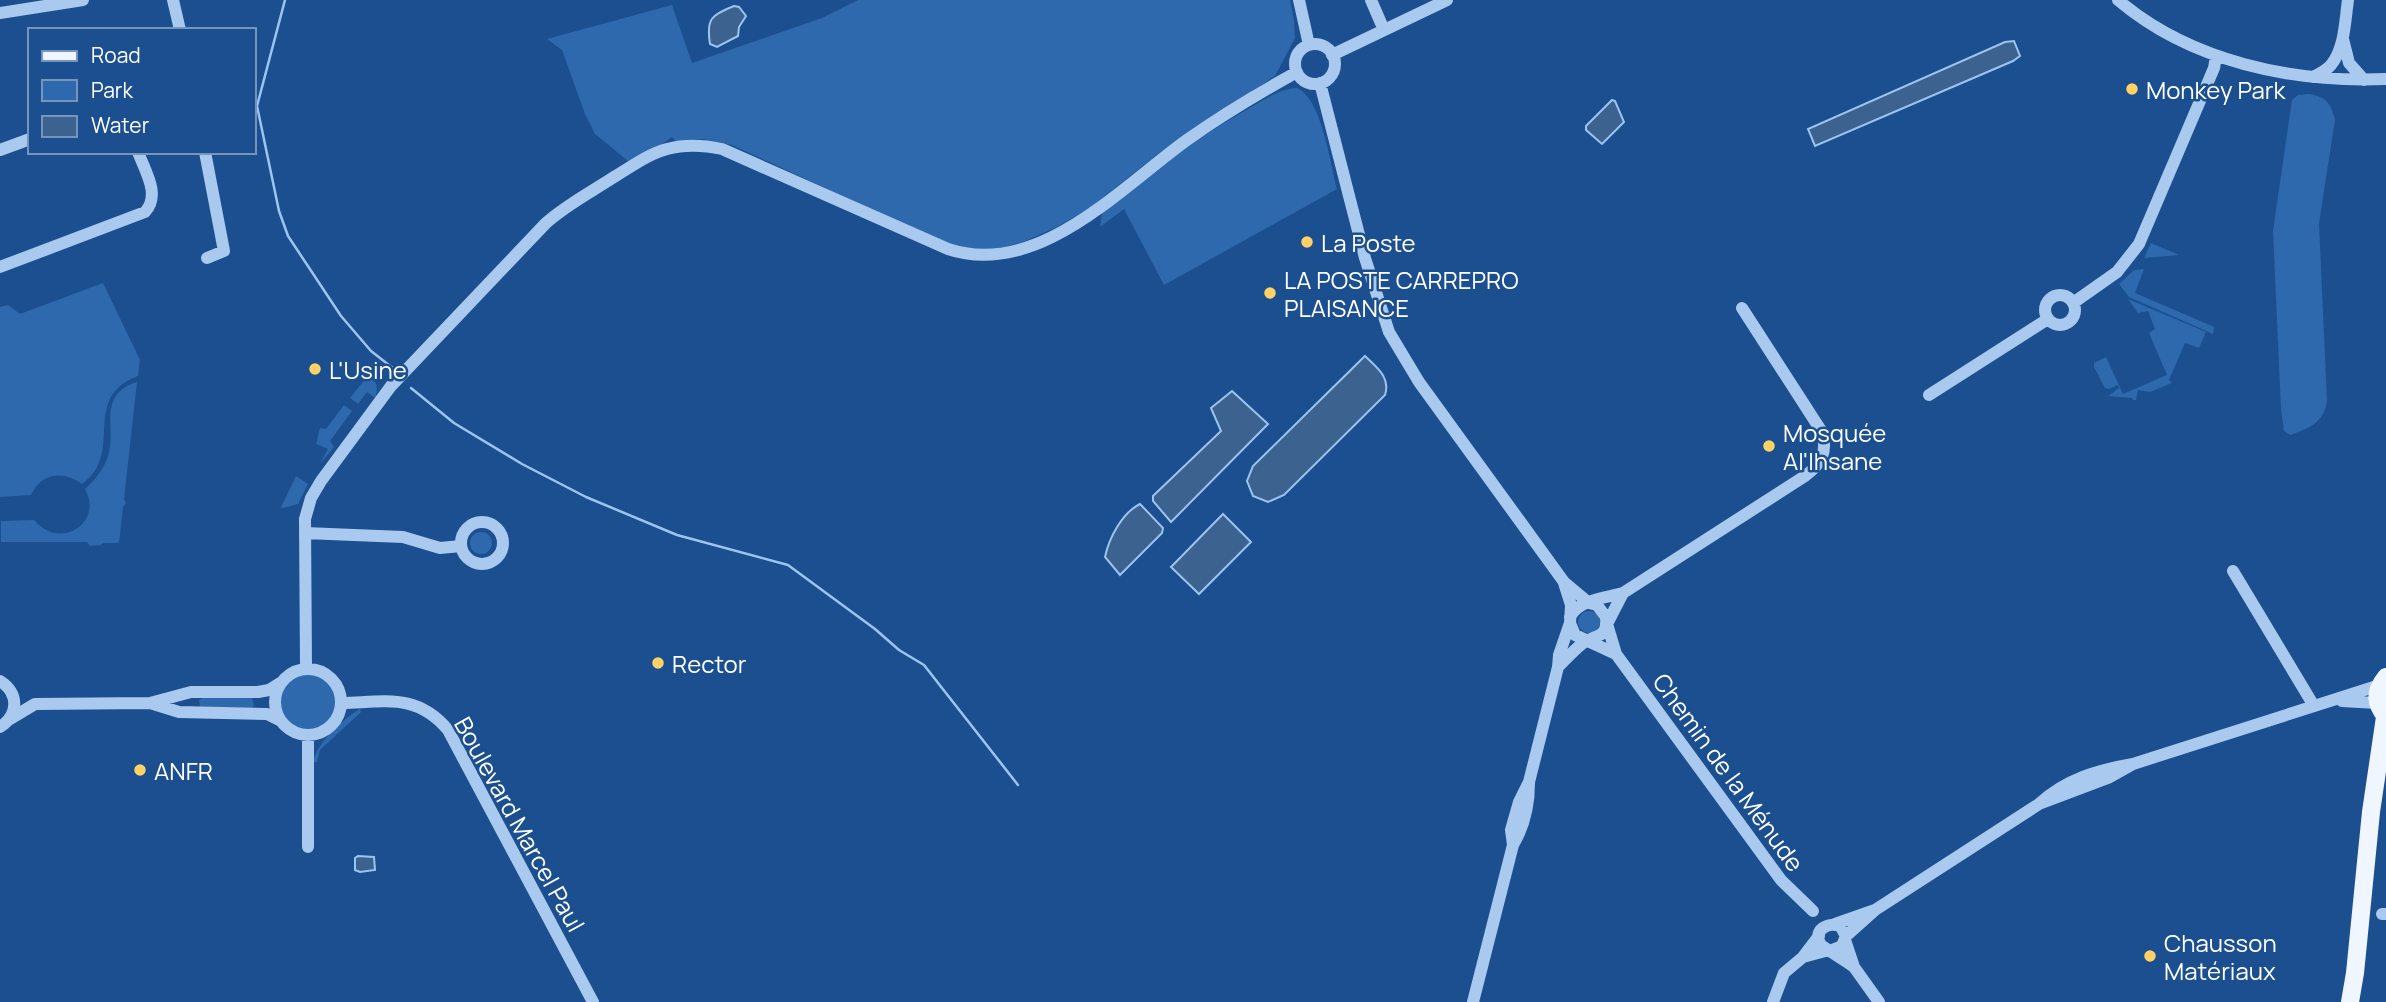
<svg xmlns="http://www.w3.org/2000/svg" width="2386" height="1002" viewBox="0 0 2386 1002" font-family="Manrope,sans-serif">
<rect width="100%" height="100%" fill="#1b4f8f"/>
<path fill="#2e69ad" d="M 858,0 L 1290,0 L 1294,20 L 1295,38 L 1275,76 L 1159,153 L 1091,207 L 1059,226 L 1023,242 L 994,250 L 964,249 L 938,240 L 732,145 L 703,139 L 676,141 L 672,137 L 662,144 L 628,161 L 595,134 L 585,114 L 562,50 L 547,39 L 672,5 L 692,63 L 822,18 Z
M 1297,88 C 1322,99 1330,163 1337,189 L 1164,285 L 1124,209 L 1100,227 L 1102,213 C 1149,176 1195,138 1248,109 C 1264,100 1278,89 1297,88 Z
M 2309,94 C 2326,97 2331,103 2335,120 L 2319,223 L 2327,401 C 2324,423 2309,428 2290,435 L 2284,431 L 2281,409 L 2273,231 L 2292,100 L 2298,95 Z
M 2151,243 L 2179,255 L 2144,258 Z
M 2144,269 L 2135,293 L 2214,327 L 2213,334 L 2129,297 L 2119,284 L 2134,270 Z
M 103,283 L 140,360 L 138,376 C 79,398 126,453 82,484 C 63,470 41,473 31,495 L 0,497 L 0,307 L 8,305 L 20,314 Z
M 2128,299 L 2206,332 L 2199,348 L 2185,343 L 2169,380 L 2172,383 L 2150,392 L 2138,390 L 2136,400 L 2133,400 L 2132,398 L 2108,396 L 2119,388 L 2118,385 L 2109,389 L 2105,388 L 2094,367 L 2094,363 L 2106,357 L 2123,394 L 2167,375 L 2149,333 L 2155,329 L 2148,311 L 2138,313 Z
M 369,374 C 376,380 379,388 375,398 L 367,392 L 358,404 L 350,398 Z
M 137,382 L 124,499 L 126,503 L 123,507 L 119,543 L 104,543 L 100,545 L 90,546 L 87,542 L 1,542 L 1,521 L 34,520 C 60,551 104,523 85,489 C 97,478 108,464 110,447 C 113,419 101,394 137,382 Z
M 344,405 L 352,411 L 330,441 L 334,447 L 319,465 L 328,449 L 316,444 L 320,428 L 326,429 Z
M 296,476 L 308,484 L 298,504 L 283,508 L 281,507 Z
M470 543a11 11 0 1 1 22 0a11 11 0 1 1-22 0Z
M1578 622a11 11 0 1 1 22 0a11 11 0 1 1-22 0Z
M279 703a29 29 0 1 1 58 0a29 29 0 1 1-58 0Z
M 205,696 L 252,698 L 254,705 L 252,708 L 200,707 L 199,700 Z
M 360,709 L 361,712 L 320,750 L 317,762 L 313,762 C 317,742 343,719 360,709 Z"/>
<path fill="#3c6290" stroke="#9cc4f0" stroke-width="2" d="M 734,6 L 739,7 L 746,16 L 739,27 L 738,36 L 717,47 L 710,44 C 706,19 711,15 734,6 Z
M 2014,41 L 2020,56 L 2013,61 L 1815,146 L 1808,129 L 2005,42 Z
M 1612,100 L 1615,101 L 1624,122 L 1602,144 L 1586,130 L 1586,126 Z
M 1365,356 C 1376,367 1391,377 1385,395 L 1284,495 L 1268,502 L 1253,496 L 1247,481 L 1253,466 Z
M 1232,391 L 1268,424 L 1171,522 L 1153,501 L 1153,496 L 1221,431 L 1211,408 Z
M 1140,504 L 1163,528 L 1162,533 L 1120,575 L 1105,557 C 1109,538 1122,513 1140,504 Z
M 1223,514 L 1251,542 L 1199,594 L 1171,567 Z
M 358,856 L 374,857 L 375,870 L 360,872 L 355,870 L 355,858 Z"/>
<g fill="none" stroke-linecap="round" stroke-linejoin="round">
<path stroke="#9cc4f0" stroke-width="2.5" d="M 285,0 L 257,106 L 279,211 L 288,236 L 341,316 L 371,351 L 394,369
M 411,388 L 454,423 L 522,464 L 586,497 L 677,535 L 788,565 L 875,629 L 899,650 L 924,665 L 1018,785"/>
<path stroke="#a9c9ee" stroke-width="12" d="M 173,0 L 180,30
M 1299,0 L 1309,45
M 1371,0 L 1384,30
M 2118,0 C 2191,62 2293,83 2386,79
M 0,13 L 83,0
M 2343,39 L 2349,63 L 2364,80
M1295 64a20 20 0 1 1 40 0a20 20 0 1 1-40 0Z
M 1332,55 L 1447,0
M 2313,77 C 2319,74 2327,70 2331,65 C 2345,48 2345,20 2348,0
M 1320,83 L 1365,258 L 1389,332 L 1419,382 L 1564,582 L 1589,603 L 1597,605 L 1606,617 C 1608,639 1596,634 1583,643 C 1574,650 1566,659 1558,667
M 0,150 L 30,139
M 205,152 L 224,251 L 207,258
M 0,267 L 145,212 C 161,195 145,171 138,152
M2045 310a15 15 0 1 1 30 0a15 15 0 1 1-30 0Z
M 2073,303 L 2117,272 L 2139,244 L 2214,68 L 2216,56
M 1929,395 L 2048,319
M461 543a21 21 0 1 1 42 0a21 21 0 1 1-42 0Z
M 305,533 L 403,537 L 440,548 L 461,546
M 2233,571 L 2314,706
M 1564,583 L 1571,605 L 1570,623 L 1575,635 L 1616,654 L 1607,624 L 1623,593 C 1606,598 1579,599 1570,617
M 1623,593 L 1805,476 C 1821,464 1828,453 1822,432 L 1742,308
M 1616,654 L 1781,880 L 1813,911
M 306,668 L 305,519 L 311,498 L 321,481 L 391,386 L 546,223 C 566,205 591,192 614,177 C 631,167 648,154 667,149 C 686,144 703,145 722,149 L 948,249 C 1038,279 1121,187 1187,140 C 1222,115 1259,93 1297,72
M275 702a33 33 0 1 1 66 0a33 33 0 1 1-66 0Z
M 0,681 C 19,693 19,715 0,727
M 2342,701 L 2377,703
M 150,703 L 179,712 L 267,714 L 281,721
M 342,703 C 385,702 417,693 448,730 L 593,1002
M 10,719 L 35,704 L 150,703 L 191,692 L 258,692 L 269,690 L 280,683
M 308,735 L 308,847
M 2133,764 L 2108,778 L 2039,804 C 2066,779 2098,770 2133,764 L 2380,685
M 1513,845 L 1511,830 L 1519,802 L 1529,782 L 1558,667 L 1559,655 L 1570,623
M 1875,910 L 2039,804
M 2382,914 L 2386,914
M 1835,924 L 1875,910 L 1846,936
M 1819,936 L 1803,957 L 1829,950
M 1832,950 L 1842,946 L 1846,936 L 1841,927 C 1829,920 1811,931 1821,945 C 1823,947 1849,963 1854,967 L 1845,940
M 1854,967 L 1879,1002
M 1473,1002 L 1513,845 C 1525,825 1529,806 1529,783
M 1773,1002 L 1784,973 L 1803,957"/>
<path stroke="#f0f6ff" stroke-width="18" d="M 2386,677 C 2374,692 2375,703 2386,717
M 2350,1002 L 2355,973 L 2371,812 L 2385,717"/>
</g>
<g fill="#ffd166" stroke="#1b4f8f" stroke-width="2.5">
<circle cx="2132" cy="89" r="7"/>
<circle cx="1307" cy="242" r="7"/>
<circle cx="1270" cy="293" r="7"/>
<circle cx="315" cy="369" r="7"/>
<circle cx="1769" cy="446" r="7"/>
<circle cx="658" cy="663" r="7"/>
<circle cx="140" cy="770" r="7"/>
<circle cx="2150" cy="956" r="7"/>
</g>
<g text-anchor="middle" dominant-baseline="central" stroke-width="5" stroke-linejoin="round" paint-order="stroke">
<g font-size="24" fill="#fff" stroke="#1b4f8f" text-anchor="start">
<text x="2146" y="89">Monkey Park</text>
<text x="1321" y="242">La Poste</text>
<text x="1284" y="279">LA POSTE CARREPRO<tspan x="1284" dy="28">PLAISANCE</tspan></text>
<text x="329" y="369">L'Usine</text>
<text x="1783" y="432">Mosquée<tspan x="1783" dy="28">Al'Ihsane</tspan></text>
<text x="672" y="663">Rector</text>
<text x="154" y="770">ANFR</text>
<text x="2164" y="942">Chausson<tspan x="2164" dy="28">Matériaux</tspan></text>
</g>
<g font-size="24" fill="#fff" stroke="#1b4f8f">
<text transform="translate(1729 772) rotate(54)">Chemin de la Ménude</text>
<text transform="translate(520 824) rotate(61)">Boulevard Marcel Paul</text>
</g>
</g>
<rect x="28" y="28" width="228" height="126" fill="#1b4f8f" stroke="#7695bc" stroke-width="2"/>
<rect x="42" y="51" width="35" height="10" fill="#f0f6ff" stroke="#7695bc" stroke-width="2"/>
<text x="91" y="63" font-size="21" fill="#ffffff">Road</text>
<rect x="42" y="80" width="35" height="21" fill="#2e69ad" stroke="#7695bc" stroke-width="2"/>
<text x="91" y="98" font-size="21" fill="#ffffff">Park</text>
<rect x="42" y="116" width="35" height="21" fill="#3c6290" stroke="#7695bc" stroke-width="2"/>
<text x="91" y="133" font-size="21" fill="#ffffff">Water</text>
</svg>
